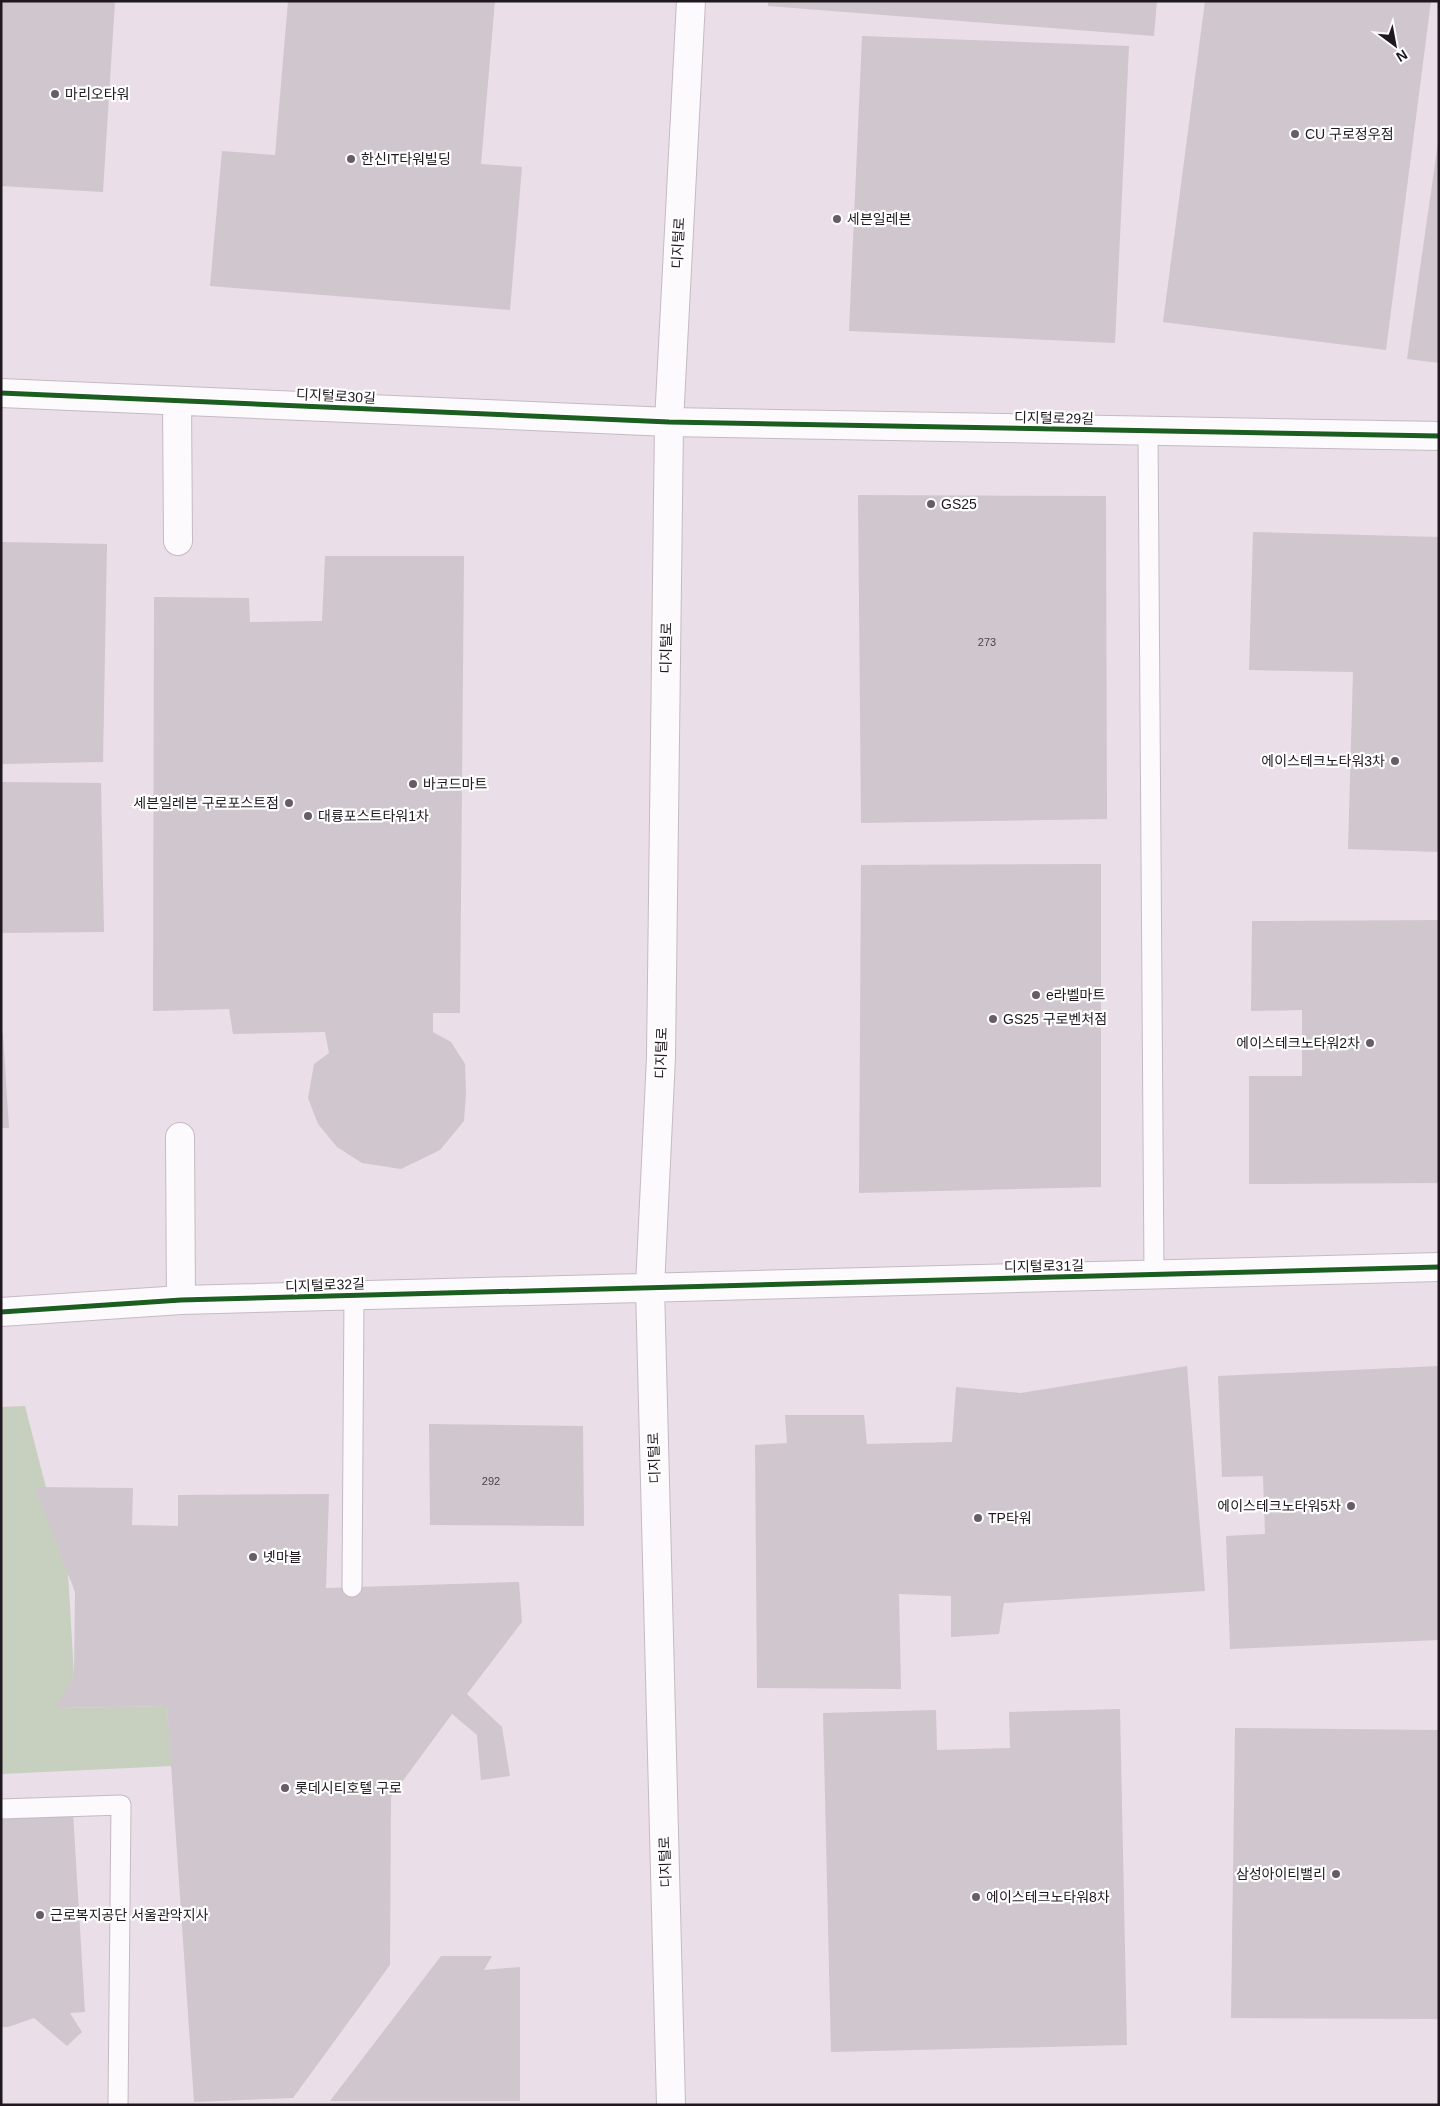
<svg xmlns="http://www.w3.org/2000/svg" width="1440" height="2106" viewBox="0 0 1440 2106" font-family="Arial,'Noto Sans KR',sans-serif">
<rect width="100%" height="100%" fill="#eadee8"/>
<path fill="#c7d0bf" d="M 25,1406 L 68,1573 L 74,1675 L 57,1708 L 167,1706 L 172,1766 L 1,1774 L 1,1407 Z"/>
<path fill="#d0c6ce" d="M 1,1 L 115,1 L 103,192 L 1,186 Z
M 288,1 L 495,1 L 481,164 L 522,167 L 510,310 L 210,286 L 222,151 L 275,155 Z
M 768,1 L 1157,1 L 1154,36 L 768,6 Z
M 1205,1 L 1431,1 L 1386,350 L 1163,322 Z
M 862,36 L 1129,46 L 1115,343 L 849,331 Z
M 1438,143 L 1439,143 L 1439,363 L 1407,359 Z
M 858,495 L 1106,496 L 1107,819 L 861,823 Z
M 1253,532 L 1439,537 L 1439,852 L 1348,849 L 1353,672 L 1249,670 Z
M 1,542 L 107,544 L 103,762 L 1,764 Z
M 325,556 L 464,556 L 460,1013 L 433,1013 L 433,1032 L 451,1042 L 465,1064 L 466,1093 L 464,1121 L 440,1150 L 401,1169 L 362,1163 L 337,1147 L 318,1124 L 308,1098 L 314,1064 L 329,1053 L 325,1032 L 233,1034 L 229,1009 L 153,1011 L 154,597 L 249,598 L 250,622 L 322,621 Z
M 1,782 L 101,783 L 104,932 L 1,933 Z
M 1101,864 L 1101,1187 L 859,1193 L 861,865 Z
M 1439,920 L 1439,1183 L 1249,1184 L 1249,1076 L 1302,1076 L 1302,1010 L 1251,1011 L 1252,921 Z
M 1,1034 L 3,1034 L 9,1128 L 1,1128 Z
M 1187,1366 L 1205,1591 L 1004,1603 L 999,1634 L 951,1637 L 951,1596 L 899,1594 L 901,1689 L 757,1688 L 755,1445 L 787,1443 L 785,1415 L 864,1415 L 867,1444 L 952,1442 L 956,1387 L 1021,1393 Z
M 1439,1366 L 1439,1640 L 1230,1649 L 1226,1536 L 1265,1534 L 1263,1476 L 1222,1477 L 1218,1376 Z
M 429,1424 L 583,1426 L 584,1526 L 430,1525 Z
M 35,1487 L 133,1488 L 132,1525 L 178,1526 L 178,1495 L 329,1494 L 326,1588 L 519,1582 L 522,1622 L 467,1694 L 502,1727 L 510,1776 L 481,1780 L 477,1735 L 452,1714 L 391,1797 L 390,1965 L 293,2098 L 194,2102 L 167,1706 L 56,1708 L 74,1675 L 75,1592 Z
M 1120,1709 L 1127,2045 L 831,2052 L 823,1713 L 936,1710 L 937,1750 L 1010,1748 L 1009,1712 Z
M 1235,1728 L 1439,1730 L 1439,2019 L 1231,2018 Z
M 73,1812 L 85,2012 L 70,2013 L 82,2032 L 67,2046 L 34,2018 L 8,2027 L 1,2027 L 1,1817 Z
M 441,1956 L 492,1956 L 484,1970 L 520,1967 L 520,2101 L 330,2101 Z"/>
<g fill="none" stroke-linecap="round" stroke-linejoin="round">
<defs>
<path id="lane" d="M 1148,431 L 1154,1274
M 352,1587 L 354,1295
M 1,1809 L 121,1805 L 118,2105"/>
<path id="street" d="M 1,393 L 669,422 L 1439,436
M 177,401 L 178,541
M 180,1137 L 181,1300"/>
<path id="secondary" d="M 1,1312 L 181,1300 L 1439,1267
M 671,2105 L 650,1287 L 661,1057 L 669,422 L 691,1"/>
</defs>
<use href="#lane" stroke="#c4bbc2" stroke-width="21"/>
<use href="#street" stroke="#c4bbc2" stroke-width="30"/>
<use href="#secondary" stroke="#c4bbc2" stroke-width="30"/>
<use href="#lane" stroke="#fcfafc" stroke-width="19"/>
<use href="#street" stroke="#fcfafc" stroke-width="28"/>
<use href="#secondary" stroke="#fcfafc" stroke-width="28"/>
<defs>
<path id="cycleway" d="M 1,393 L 669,422 L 1439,436
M 1,1312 L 181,1300 L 1439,1267"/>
</defs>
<use href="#cycleway" stroke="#fff" stroke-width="8"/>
<use href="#cycleway" stroke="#1b5e20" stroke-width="5"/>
</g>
<g fill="#665d65" stroke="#fff" stroke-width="2">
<circle cx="55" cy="94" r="5"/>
<circle cx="1295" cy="134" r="5"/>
<circle cx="351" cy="159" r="5"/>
<circle cx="837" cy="219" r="5"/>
<circle cx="931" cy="504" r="5"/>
<circle cx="1395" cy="761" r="5"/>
<circle cx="413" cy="784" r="5"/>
<circle cx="289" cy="803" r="5"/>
<circle cx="308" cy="816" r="5"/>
<circle cx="1036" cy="995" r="5"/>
<circle cx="993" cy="1019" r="5"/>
<circle cx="1370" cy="1043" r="5"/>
<circle cx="1351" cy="1506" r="5"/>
<circle cx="978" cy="1518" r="5"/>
<circle cx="253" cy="1557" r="5"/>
<circle cx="285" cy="1788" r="5"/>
<circle cx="1336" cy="1874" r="5"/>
<circle cx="976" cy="1897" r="5"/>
<circle cx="40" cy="1915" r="5"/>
</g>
<g text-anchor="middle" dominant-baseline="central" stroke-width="4.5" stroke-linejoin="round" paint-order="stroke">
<g font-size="11" fill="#4b444b">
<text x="987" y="642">273</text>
<text x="491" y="1481">292</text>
</g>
<g font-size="14" fill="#1f181f" stroke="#fff" text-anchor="start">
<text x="65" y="94">마리오타워</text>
<text x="1305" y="134">CU 구로정우점</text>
<text x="361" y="159">한신IT타워빌딩</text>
<text x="847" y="219">세븐일레븐</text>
<text x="941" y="504">GS25</text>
<text x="1385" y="761" text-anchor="end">에이스테크노타워3차</text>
<text x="423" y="784">바코드마트</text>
<text x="279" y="803" text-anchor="end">세븐일레븐 구로포스트점</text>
<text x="318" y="816">대륭포스트타워1차</text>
<text x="1046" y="995">e라벨마트</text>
<text x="1003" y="1019">GS25 구로벤처점</text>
<text x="1360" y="1043" text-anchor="end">에이스테크노타워2차</text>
<text x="1341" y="1506" text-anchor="end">에이스테크노타워5차</text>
<text x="988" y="1518">TP타워</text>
<text x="263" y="1557">넷마블</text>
<text x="295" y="1788">롯데시티호텔 구로</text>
<text x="1326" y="1874" text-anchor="end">삼성아이티밸리</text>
<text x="986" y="1897">에이스테크노타워8차</text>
<text x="50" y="1915">근로복지공단 서울관악지사</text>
</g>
<g font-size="14" fill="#1f181f" stroke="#fff">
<text transform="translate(678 243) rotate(-87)">디지털로</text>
<text transform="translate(336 396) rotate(3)">디지털로30길</text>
<text transform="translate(1054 418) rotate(1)">디지털로29길</text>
<text transform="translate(666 648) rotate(-89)">디지털로</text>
<text transform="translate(661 1053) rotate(-88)">디지털로</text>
<text transform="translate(1044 1266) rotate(-1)">디지털로31길</text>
<text transform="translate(325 1285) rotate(-2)">디지털로32길</text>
<text transform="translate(654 1458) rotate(-92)">디지털로</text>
<text transform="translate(665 1862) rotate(-92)">디지털로</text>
</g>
</g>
<rect width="1440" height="2106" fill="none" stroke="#1f181f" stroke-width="5"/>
<g transform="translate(1395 45) rotate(148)" stroke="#ffffff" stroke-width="4" paint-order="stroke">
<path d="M0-4L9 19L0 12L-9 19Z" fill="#1f181f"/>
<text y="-8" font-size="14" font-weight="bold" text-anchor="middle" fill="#1f181f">N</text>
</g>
</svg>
